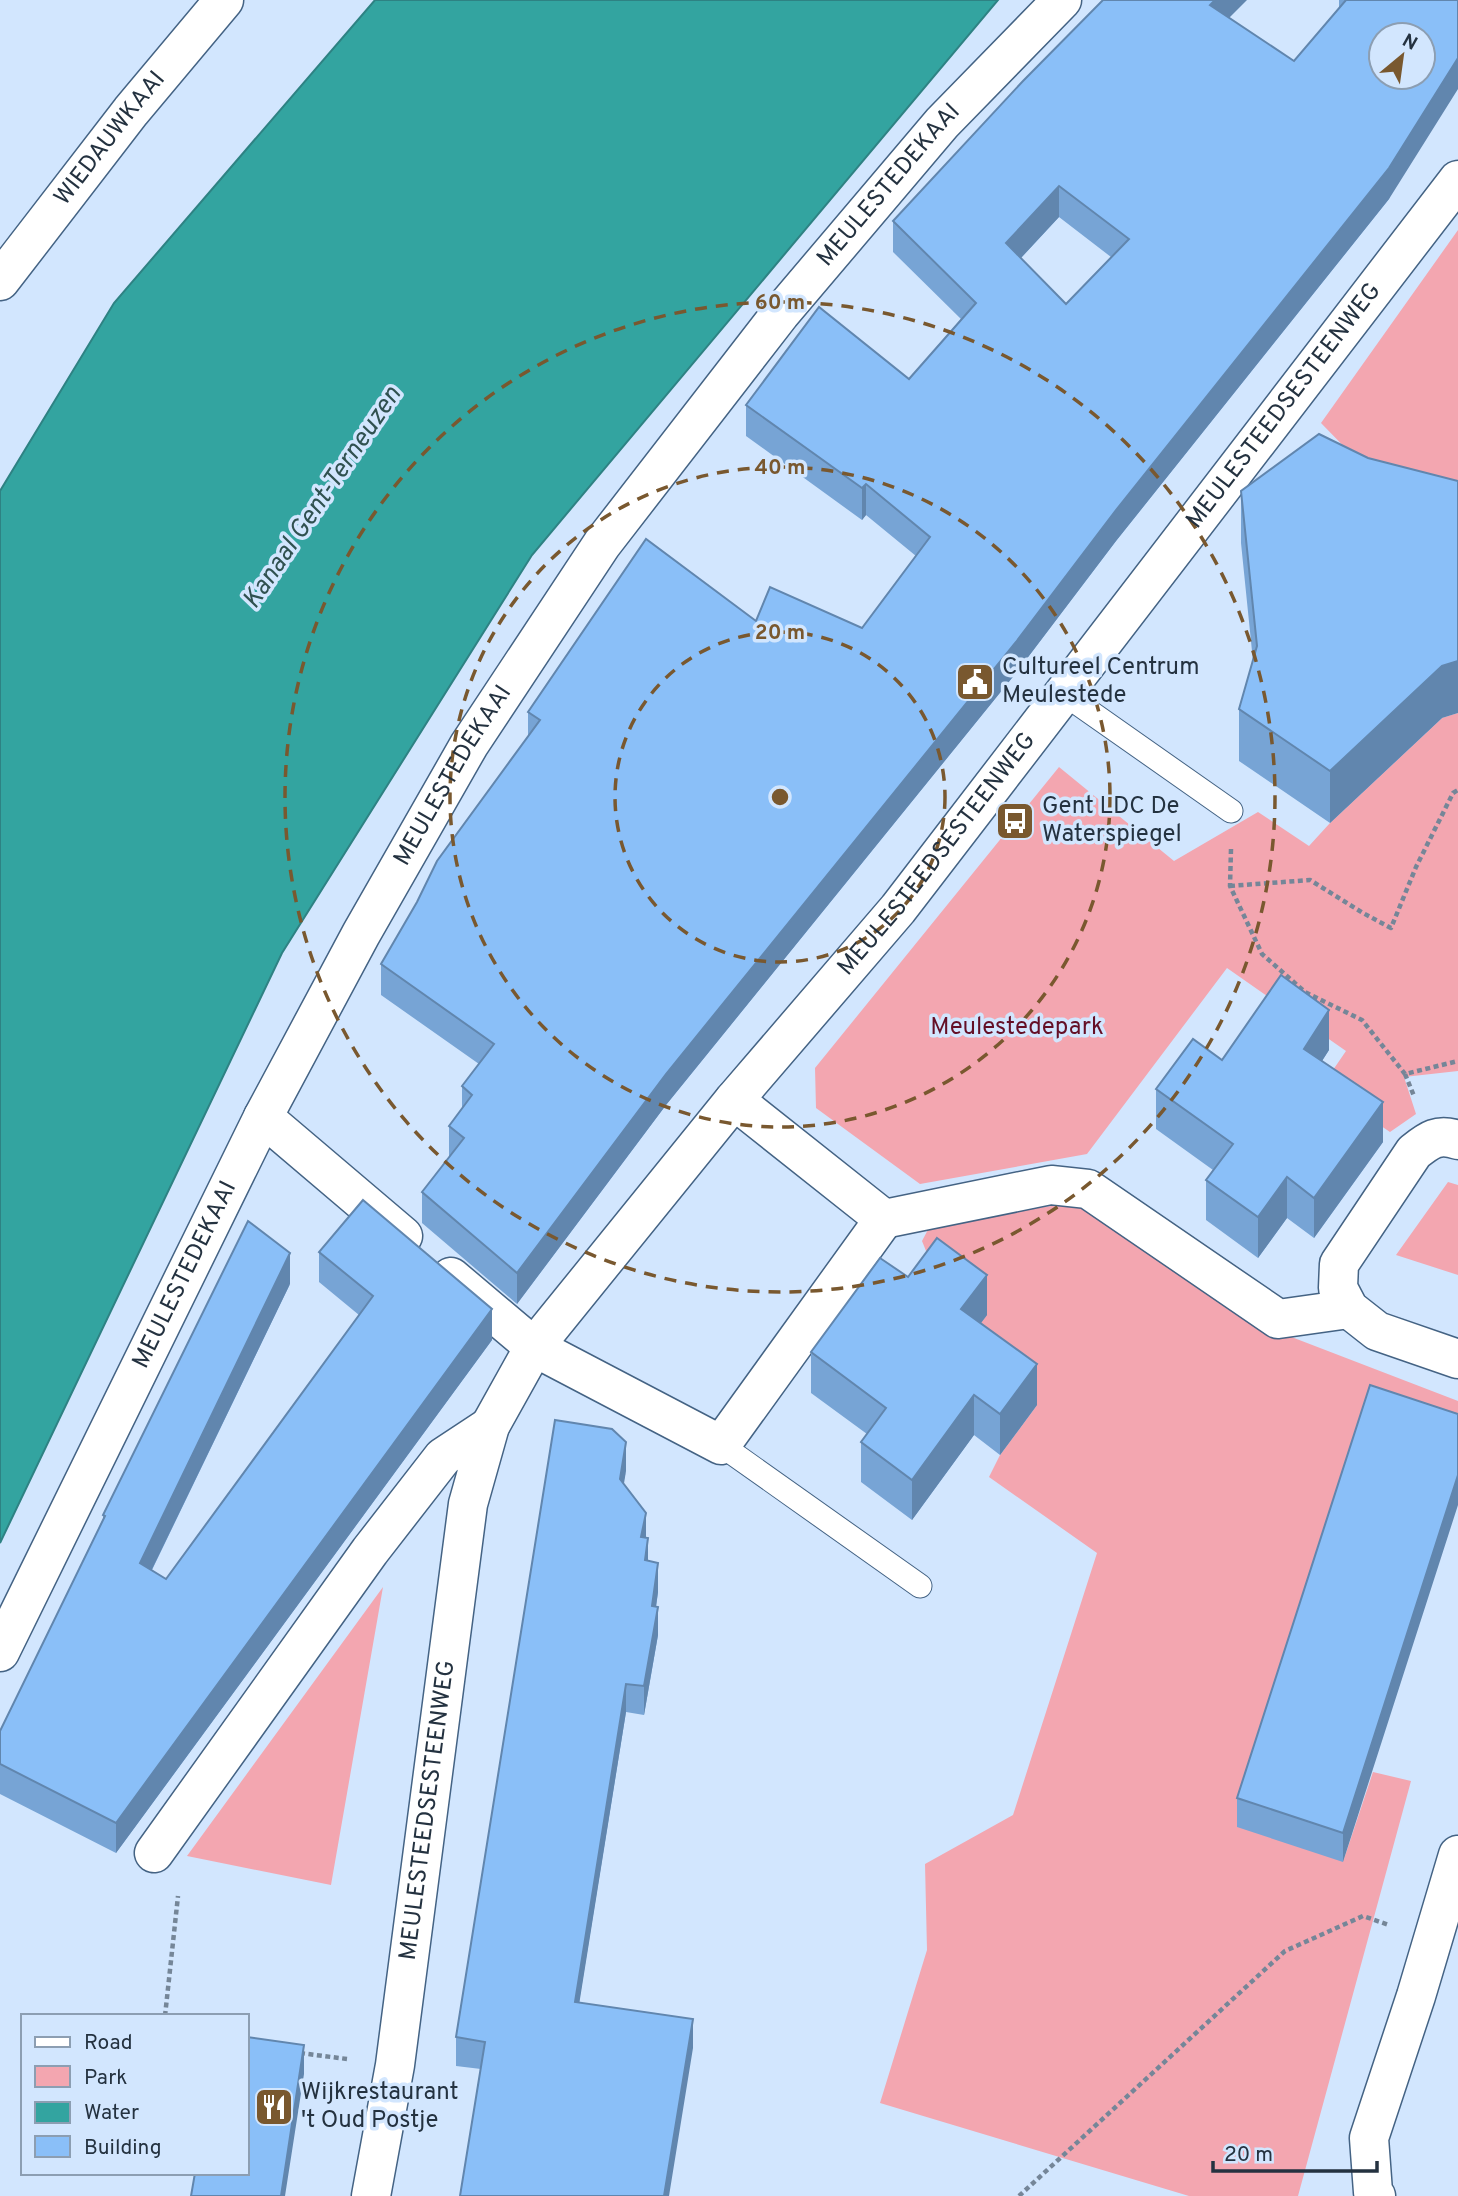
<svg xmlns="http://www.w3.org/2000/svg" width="1458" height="2196" viewBox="0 0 1458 2196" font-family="Overpass,sans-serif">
<rect width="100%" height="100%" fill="#d2e6fe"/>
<path fill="#f3a6b0" d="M 1458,230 L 1458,498 L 1398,502 L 1321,423 Z
M 1458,713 L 1458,1071 L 1404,1077 L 1416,1114 L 1390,1132 L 1322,1086 L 1346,1051 L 1227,968 L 1087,1154 L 920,1184 L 816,1108 L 815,1068 L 1059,767 L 1174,861 L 1258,812 L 1309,846 L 1330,823 L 1442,718 Z
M 1448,1182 L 1458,1185 L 1458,1275 L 1396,1255 Z
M 1084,1201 L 1247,1320 L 1458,1401 L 1458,1443 L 1343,1862 L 1373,1772 L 1411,1781 L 1298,2196 L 1189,2196 L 880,2103 L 927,1950 L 925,1864 L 1013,1815 L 1097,1553 L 989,1477 L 1000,1455 L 1037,1405 L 937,1278 L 922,1241 L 931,1224 Z
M 383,1587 L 331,1885 L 187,1856 Z"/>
<path fill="#33a4a0" stroke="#2e8283" stroke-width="2" d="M 375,0 L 998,0 L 532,555 L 282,953 L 0,1543 L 0,491 L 114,303 Z"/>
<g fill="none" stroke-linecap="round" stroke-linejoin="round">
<defs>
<path id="lane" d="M 1063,693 L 1231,811
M 721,1445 L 920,1586"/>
<g id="street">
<path d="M 263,1117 L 403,1236"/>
<path d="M 1458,1140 C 1438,1133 1429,1140 1414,1152 L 1339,1264 L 1338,1288 L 1349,1309 L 1377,1331 L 1458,1359"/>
<path d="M 884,1219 L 1051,1185 L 1088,1189 L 1278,1319 L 1349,1309"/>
<path d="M 451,1277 L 534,1347 L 721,1445 L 884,1219 L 734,1100"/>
<path id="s1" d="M 0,1652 L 263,1117 L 361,934 L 469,745 L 602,544 L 780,314 L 942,123 L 1062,0"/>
<path d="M 154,1853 L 370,1551 L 443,1457 L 490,1426"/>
<path id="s2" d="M 371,2196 L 395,2065 L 468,1504 L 490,1426 L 534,1347 L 734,1100 L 898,909 L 1458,180"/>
<path d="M 1376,2196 L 1373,2192 L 1369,2138 L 1416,1996 L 1458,1855"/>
</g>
<g id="secondary">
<path id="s3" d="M 0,281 L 131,111 L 224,0"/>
</g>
</defs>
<use href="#lane" stroke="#446384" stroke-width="25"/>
<use href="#street" stroke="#446384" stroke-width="41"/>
<use href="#secondary" stroke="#446384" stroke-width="41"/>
<path stroke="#758698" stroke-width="4.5" stroke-dasharray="5 3.5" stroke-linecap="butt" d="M 1231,849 L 1230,886 L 1262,954 L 1305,992 L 1362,1020 L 1405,1074 L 1458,1061
M 1230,886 L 1310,880 L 1363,913 L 1391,928 L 1416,867 L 1453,793 L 1458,790
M 1405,1074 L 1414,1096
M 165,2016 L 178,1896
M 300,2053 L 347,2059
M 1019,2196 L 1285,1951 L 1363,1916 L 1389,1925"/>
<use href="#lane" stroke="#fff" stroke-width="23"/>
<use href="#street" stroke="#fff" stroke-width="38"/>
<use href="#secondary" stroke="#fff" stroke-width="38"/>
</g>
<path fill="#77a4d5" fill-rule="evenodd" d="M 1339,0 L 1458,0 L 1389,199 L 1116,541 L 1016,673 L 666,1105 L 517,1304 L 422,1223 L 422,1192 L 449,1157 L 449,1126 L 462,1110 L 462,1086 L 479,1064 L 381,995 L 381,964 L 528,737 L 528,712 L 756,621 L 862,628 L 916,556 L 866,515 L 862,520 L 746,436 L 746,405 L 909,379 L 961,319 L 893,252 L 893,221 L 1229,18 L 1294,61 L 1339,8 ZM 1059,217 L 1111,257 L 1066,304 L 1021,258 Z
M 1241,491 L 1442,718 L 1330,823 L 1239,761 L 1239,709 L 1253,661 L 1241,543 Z
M 1329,1050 L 1322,1061 L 1383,1142 L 1314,1238 L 1287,1218 L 1258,1258 L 1206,1220 L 1206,1180 L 1213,1170 L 1156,1129 L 1156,1089 L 1222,1060 Z
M 319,1252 L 492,1340 L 116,1853 L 0,1794 L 0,1731 L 103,1519 L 103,1515 L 290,1284 L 152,1570 L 166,1579 L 359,1315 L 319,1282 Z
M 908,1277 L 987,1315 L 981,1323 L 1037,1405 L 1000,1455 L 974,1435 L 912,1520 L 861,1482 L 861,1442 L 867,1434 L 811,1393 L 811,1352 Z
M 1370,1385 L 1343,1862 L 1237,1827 L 1237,1798 Z
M 626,1471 L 623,1484 L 646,1538 L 648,1561 L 658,1592 L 656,1607 L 658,1635 L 644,1715 L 626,1712 L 579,2002 L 693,2048 L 481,2069 L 456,2066 L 456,2037 Z"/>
<path fill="#6186ae" d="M 1215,0 L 1247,0 L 1210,37 L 1210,5 Z
M 1458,58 L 1458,89 L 1389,199 L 1116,541 L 1016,673 L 666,1105 L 517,1304 L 517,1273 L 666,1074 Z
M 1059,186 L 1059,217 L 1006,274 L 1006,243 Z
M 866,484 L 866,515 L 862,520 L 862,488 Z
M 1458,661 L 1458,713 L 1442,718 L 1330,823 L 1330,771 L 1442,666 Z
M 1329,1010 L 1329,1050 L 1304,1089 L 1304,1049 Z
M 1383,1102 L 1383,1142 L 1314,1238 L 1314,1198 Z
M 1287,1177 L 1287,1218 L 1258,1258 L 1258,1217 Z
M 290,1253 L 290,1284 L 140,1594 L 140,1563 Z
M 987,1275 L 987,1315 L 961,1349 L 961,1309 Z
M 492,1309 L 492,1340 L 116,1853 L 116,1823 Z
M 1037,1364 L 1037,1405 L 1000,1455 L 1000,1414 Z
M 974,1395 L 974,1435 L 912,1520 L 912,1480 Z
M 626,1442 L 626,1471 L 620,1508 L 620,1479 Z
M 1458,1475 L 1458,1505 L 1343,1862 L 1343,1833 Z
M 646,1513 L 646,1542 L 641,1537 Z
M 648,1538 L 648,1567 L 645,1560 Z
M 658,1563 L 658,1592 L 652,1635 L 652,1606 Z
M 658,1607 L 658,1635 L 644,1715 L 644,1686 Z
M 626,1684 L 626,1712 L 575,2030 L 575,2002 Z
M 693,2019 L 693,2048 L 669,2196 L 664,2196 Z
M 304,2045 L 304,2074 L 285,2196 L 281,2196 Z"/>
<path fill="#8abff8" stroke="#6186ae" stroke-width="2" fill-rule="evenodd" d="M 1103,0 L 1215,0 L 1210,5 L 1294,61 L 1346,0 L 1458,0 L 1458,58 L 1389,168 L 1116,510 L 1016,642 L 666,1074 L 517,1273 L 422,1192 L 464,1138 L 449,1126 L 472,1095 L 462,1086 L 494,1044 L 381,964 L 417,902 L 437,861 L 540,720 L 528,712 L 646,539 L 756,621 L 770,587 L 862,628 L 930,537 L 866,484 L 862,488 L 746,405 L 819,307 L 909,379 L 976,303 L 893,221 L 1023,81 ZM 1381,35 L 1423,35 L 1423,77 L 1381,77 ZM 1059,186 L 1129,239 L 1066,304 L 1006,243 Z
M 1319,434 L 1368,458 L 1458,481 L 1458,661 L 1442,666 L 1330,771 L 1239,709 L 1257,646 L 1241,491 Z
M 1281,975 L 1329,1010 L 1304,1049 L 1383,1102 L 1314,1198 L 1287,1177 L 1258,1217 L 1206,1180 L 1233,1144 L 1156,1089 L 1193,1039 L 1222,1060 Z
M 363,1200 L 492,1309 L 116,1823 L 0,1764 L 0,1731 L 105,1516 L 103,1515 L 248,1221 L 290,1253 L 140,1563 L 166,1579 L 373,1296 L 319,1252 Z
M 937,1238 L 987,1275 L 961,1309 L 1037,1364 L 1000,1414 L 974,1395 L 912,1480 L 861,1442 L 886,1408 L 811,1352 L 880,1258 L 908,1277 Z
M 1370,1385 L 1458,1414 L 1458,1475 L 1343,1833 L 1237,1798 Z
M 555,1420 L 612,1429 L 626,1442 L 620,1479 L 646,1513 L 641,1537 L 648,1538 L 645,1560 L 658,1563 L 652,1606 L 658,1607 L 644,1686 L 626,1684 L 575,2002 L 693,2019 L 664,2196 L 460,2196 L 485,2042 L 456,2037 Z
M 247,2037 L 304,2045 L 281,2196 L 191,2196 L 195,2173 L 247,2173 Z"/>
<g fill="none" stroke="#79582f" stroke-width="3.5" stroke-dasharray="12 9">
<circle cx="780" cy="797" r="165"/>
<circle cx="780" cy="797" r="330"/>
<circle cx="780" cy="797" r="495"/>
</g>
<defs>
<symbol id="civic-square" viewBox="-11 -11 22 22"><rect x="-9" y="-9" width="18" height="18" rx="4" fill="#79582f" stroke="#d2e6fe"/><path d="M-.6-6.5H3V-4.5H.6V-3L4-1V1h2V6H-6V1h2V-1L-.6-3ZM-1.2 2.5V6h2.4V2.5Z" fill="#fff"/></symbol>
<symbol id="bus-square" viewBox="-11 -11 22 22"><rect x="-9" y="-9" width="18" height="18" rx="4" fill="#79582f" stroke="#d2e6fe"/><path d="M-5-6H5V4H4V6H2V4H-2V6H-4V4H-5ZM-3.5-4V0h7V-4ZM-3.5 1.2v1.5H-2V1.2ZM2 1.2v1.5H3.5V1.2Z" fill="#fff"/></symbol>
<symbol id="restaurant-square" viewBox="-11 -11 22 22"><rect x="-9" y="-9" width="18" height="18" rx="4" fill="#79582f" stroke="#d2e6fe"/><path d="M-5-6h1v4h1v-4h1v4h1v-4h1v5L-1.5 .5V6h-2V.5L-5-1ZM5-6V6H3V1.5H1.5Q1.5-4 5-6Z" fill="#fff"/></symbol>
</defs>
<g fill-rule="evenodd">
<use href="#civic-square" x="953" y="660" width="44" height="44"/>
<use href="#bus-square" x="993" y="799" width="44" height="44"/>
<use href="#restaurant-square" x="252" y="2085" width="44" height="44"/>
</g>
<g text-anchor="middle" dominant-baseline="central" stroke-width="7" stroke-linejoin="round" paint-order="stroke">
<g font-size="24" fill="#243240" stroke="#d2e6fe">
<text stroke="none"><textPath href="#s3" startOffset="180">WIEDAUWKAAI</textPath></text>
<text stroke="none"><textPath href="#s1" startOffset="1722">MEULESTEDEKAAI</textPath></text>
<text stroke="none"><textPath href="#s2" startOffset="2074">MEULESTEEDSESTEENWEG</textPath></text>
<text stroke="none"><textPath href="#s1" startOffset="987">MEULESTEDEKAAI</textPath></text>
<text stroke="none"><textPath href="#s2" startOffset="1507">MEULESTEEDSESTEENWEG</textPath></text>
<text stroke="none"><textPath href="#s1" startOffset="420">MEULESTEDEKAAI</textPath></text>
<text stroke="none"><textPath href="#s2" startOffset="390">MEULESTEEDSESTEENWEG</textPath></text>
</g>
<g font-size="24" fill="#243240" stroke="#d2e6fe" text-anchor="start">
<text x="1002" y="668">Cultureel Centrum<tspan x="1002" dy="28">Meulestede</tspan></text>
<text x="1042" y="807">Gent LDC De<tspan x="1042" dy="28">Waterspiegel</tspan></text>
<text x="301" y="2093">Wijkrestaurant<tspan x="301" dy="28">'t Oud Postje</tspan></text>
</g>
<g font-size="24" fill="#640f26" stroke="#d2e6fe">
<text x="1017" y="1028">Meulestedepark</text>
</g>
<g font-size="26" font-style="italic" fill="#305150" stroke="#d2e6fe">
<text transform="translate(323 498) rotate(-56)">Kanaal Gent-Terneuzen</text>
</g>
</g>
<circle cx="780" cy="797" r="10" fill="#79582f" stroke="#d2e6fe" stroke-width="3.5"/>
<g font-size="21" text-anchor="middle" font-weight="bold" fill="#79582f" stroke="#d2e6fe" stroke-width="7" stroke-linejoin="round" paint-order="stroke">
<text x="780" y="309">60 m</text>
<text x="780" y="474">40 m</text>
<text x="780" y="639">20 m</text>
</g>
<rect x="21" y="2014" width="228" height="161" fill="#d2e6fe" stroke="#8c9eb2" stroke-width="2"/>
<rect x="35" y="2037" width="35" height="10" fill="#ffffff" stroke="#8c9eb2" stroke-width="2"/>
<text x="84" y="2049" font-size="21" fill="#243240">Road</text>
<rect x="35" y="2066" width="35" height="21" fill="#f3a6b0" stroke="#8c9eb2" stroke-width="2"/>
<text x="84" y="2084" font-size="21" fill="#243240">Park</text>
<rect x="35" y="2102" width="35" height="21" fill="#33a4a0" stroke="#8c9eb2" stroke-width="2"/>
<text x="84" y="2119" font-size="21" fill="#243240">Water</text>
<rect x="35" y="2136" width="35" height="21" fill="#8abff8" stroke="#8c9eb2" stroke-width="2"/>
<text x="84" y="2154" font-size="21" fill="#243240">Building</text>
<g transform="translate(1402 56) rotate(29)"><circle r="33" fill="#d2e6fe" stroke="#8c9eb2" stroke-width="2"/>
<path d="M0-5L12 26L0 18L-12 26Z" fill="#79582f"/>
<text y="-10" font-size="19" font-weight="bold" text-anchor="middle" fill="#243240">N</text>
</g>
<path d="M1213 2161v10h164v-10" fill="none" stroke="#243240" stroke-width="3.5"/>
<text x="1224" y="2161" font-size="21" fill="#243240" stroke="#d2e6fe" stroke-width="5" paint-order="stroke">20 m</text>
</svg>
